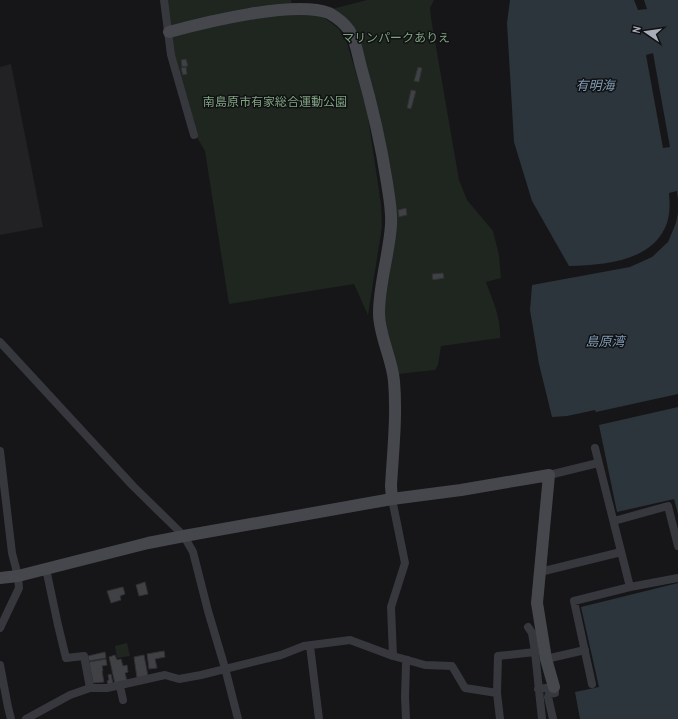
<svg xmlns="http://www.w3.org/2000/svg" width="678" height="719" viewBox="0 0 678 719" font-family="'Archivo Narrow','Noto Sans JP',sans-serif">
<rect width="100%" height="100%" fill="#161618"/>
<path fill="#222225" d="M 11,64 L 43,227 L 0,235 L 0,67 Z"/>
<path fill="#1e261f" d="M 166,0 L 291,0 L 293,9 L 321,15 L 339,29 L 347,43 L 367,110 L 381,204 L 382,227 L 368,315 L 354,284 L 229,304 L 205,151 L 195,134 L 173,50 Z
M 367,0 L 434,0 L 430,8 L 431,18 L 459,180 L 467,200 L 493,231 L 499,255 L 501,278 L 486,282 C 493,301 501,318 500,338 L 441,346 L 438,365 L 435,370 L 398,374 L 391,355 L 383,311 L 393,239 L 358,41 L 332,9 Z
M 127,643 L 130,656 L 117,658 L 115,646 Z"/>
<path fill="#2c353c" d="M 510,0 L 634,0 L 638,10 L 647,9 L 644,0 L 678,0 L 678,200 L 677,191 L 669,193 C 670,203 670,213 667,223 C 653,262 604,265 569,266 L 532,201 L 514,142 L 507,23 Z
M 678,213 L 678,394 L 596,412 L 595,410 L 567,416 L 552,417 L 539,364 L 530,310 L 532,285 L 630,267 L 652,257 L 668,242 L 676,223 Z
M 678,407 L 678,514 L 674,499 L 617,512 L 599,425 Z
M 678,583 L 678,719 L 580,719 L 575,692 L 599,687 L 581,607 Z"/>
<path fill="#161618" d="M 653,53 L 670,147 L 663,148 L 646,55 Z"/>
<path fill="#404145" stroke="#303034" d="M 186,59 L 188,66 L 182,67 L 181,60 Z
M 186,67 L 187,74 L 183,75 L 181,68 Z
M 418,67 L 422,68 L 419,82 L 414,81 Z
M 411,90 L 416,91 L 411,109 L 407,108 Z
M 406,208 L 407,215 L 399,217 L 398,210 Z
M 443,273 L 444,278 L 433,280 L 432,274 Z
M 145,582 L 148,594 L 139,596 L 136,585 Z
M 123,587 L 125,594 L 120,596 L 121,600 L 111,603 L 107,591 Z
M 164,651 L 165,657 L 155,659 L 157,668 L 149,669 L 147,654 Z
M 105,652 L 106,658 L 89,661 L 88,656 Z
M 115,655 L 117,660 L 121,659 L 123,666 L 127,665 L 128,672 L 125,673 L 127,681 L 115,684 L 109,657 Z
M 144,655 L 148,676 L 137,678 L 134,657 Z
M 106,659 L 107,665 L 102,666 L 103,671 L 102,671 L 104,682 L 93,683 L 89,662 Z
M 111,674 L 113,684 L 108,685 L 107,681 L 109,680 L 108,675 Z"/>
<g fill="none" stroke-linecap="round" stroke-linejoin="round">
<path stroke="#37383d" stroke-width="8" d="M 164,0 L 171,55 L 194,135
M 0,342 L 133,486 L 184,536 L 193,552 L 208,611 L 225,668 L 238,719
M 595,448 L 630,587
M 0,451 L 12,553 L 18,576 L 19,588 L 0,628
M 549,475 L 598,463
M 392,499 L 405,563 L 391,607 L 393,656
M 614,521 L 668,506 L 678,546
M 46,569 L 58,625 L 66,658 L 84,656 L 90,688
M 540,572 L 621,552
M 528,627 L 532,633 L 535,652 L 542,719
M 310,646 L 319,719
M 546,659 L 585,650
M 0,665 L 8,707 L 11,719
M 592,684 L 574,601 L 630,587 L 678,578
M 120,686 L 123,700
M 538,689 L 554,687 L 555,693 L 549,694 L 548,697 L 553,719
M 26,719 L 70,695 L 90,688 L 107,688 L 165,675 L 179,679 L 201,675 L 281,655 L 304,646 L 350,640 L 393,656 L 425,665 L 452,666 L 465,688 L 497,693
M 406,719 L 405,697 L 406,664 L 408,660
M 500,719 L 497,693 L 498,656 L 535,652"/>
<path stroke="#45474d" stroke-width="12" d="M 169,32 C 206,22 295,0 329,13 C 336,17 344,23 349,30 C 356,40 358,56 361,67 C 372,105 381,144 387,183 C 389,197 392,211 391,225 C 389,255 379,284 379,313 C 379,336 392,358 394,381 C 397,416 393,451 391,486 L 392,499
M 0,578 L 18,576 L 148,543 L 184,536 L 392,499 L 461,490 L 549,475 L 537,603 L 546,659 L 554,687"/>
</g>
<g text-anchor="middle" dominant-baseline="central" stroke-width="3" stroke-linejoin="round" paint-order="stroke">
<g font-size="12" fill="#7fa381" stroke="#111113">
<text x="396" y="38">マリンパークありえ</text>
<text x="275" y="102">南島原市有家総合運動公園</text>
</g>
<g font-size="13" font-style="italic" fill="#7f9bb3" stroke="#111113">
<text x="595" y="85">有明海</text>
<text x="605" y="341">島原湾</text>
</g>
</g>
<g transform="translate(646 32) rotate(283)" stroke="#111113" stroke-width="3" paint-order="stroke">
<path d="M0-3L7 15L0 10L-7 15Z" fill="#a8adb8"/>
<text y="-6" font-size="11" font-weight="bold" text-anchor="middle" fill="#a8adb8">N</text>
</g>
</svg>
